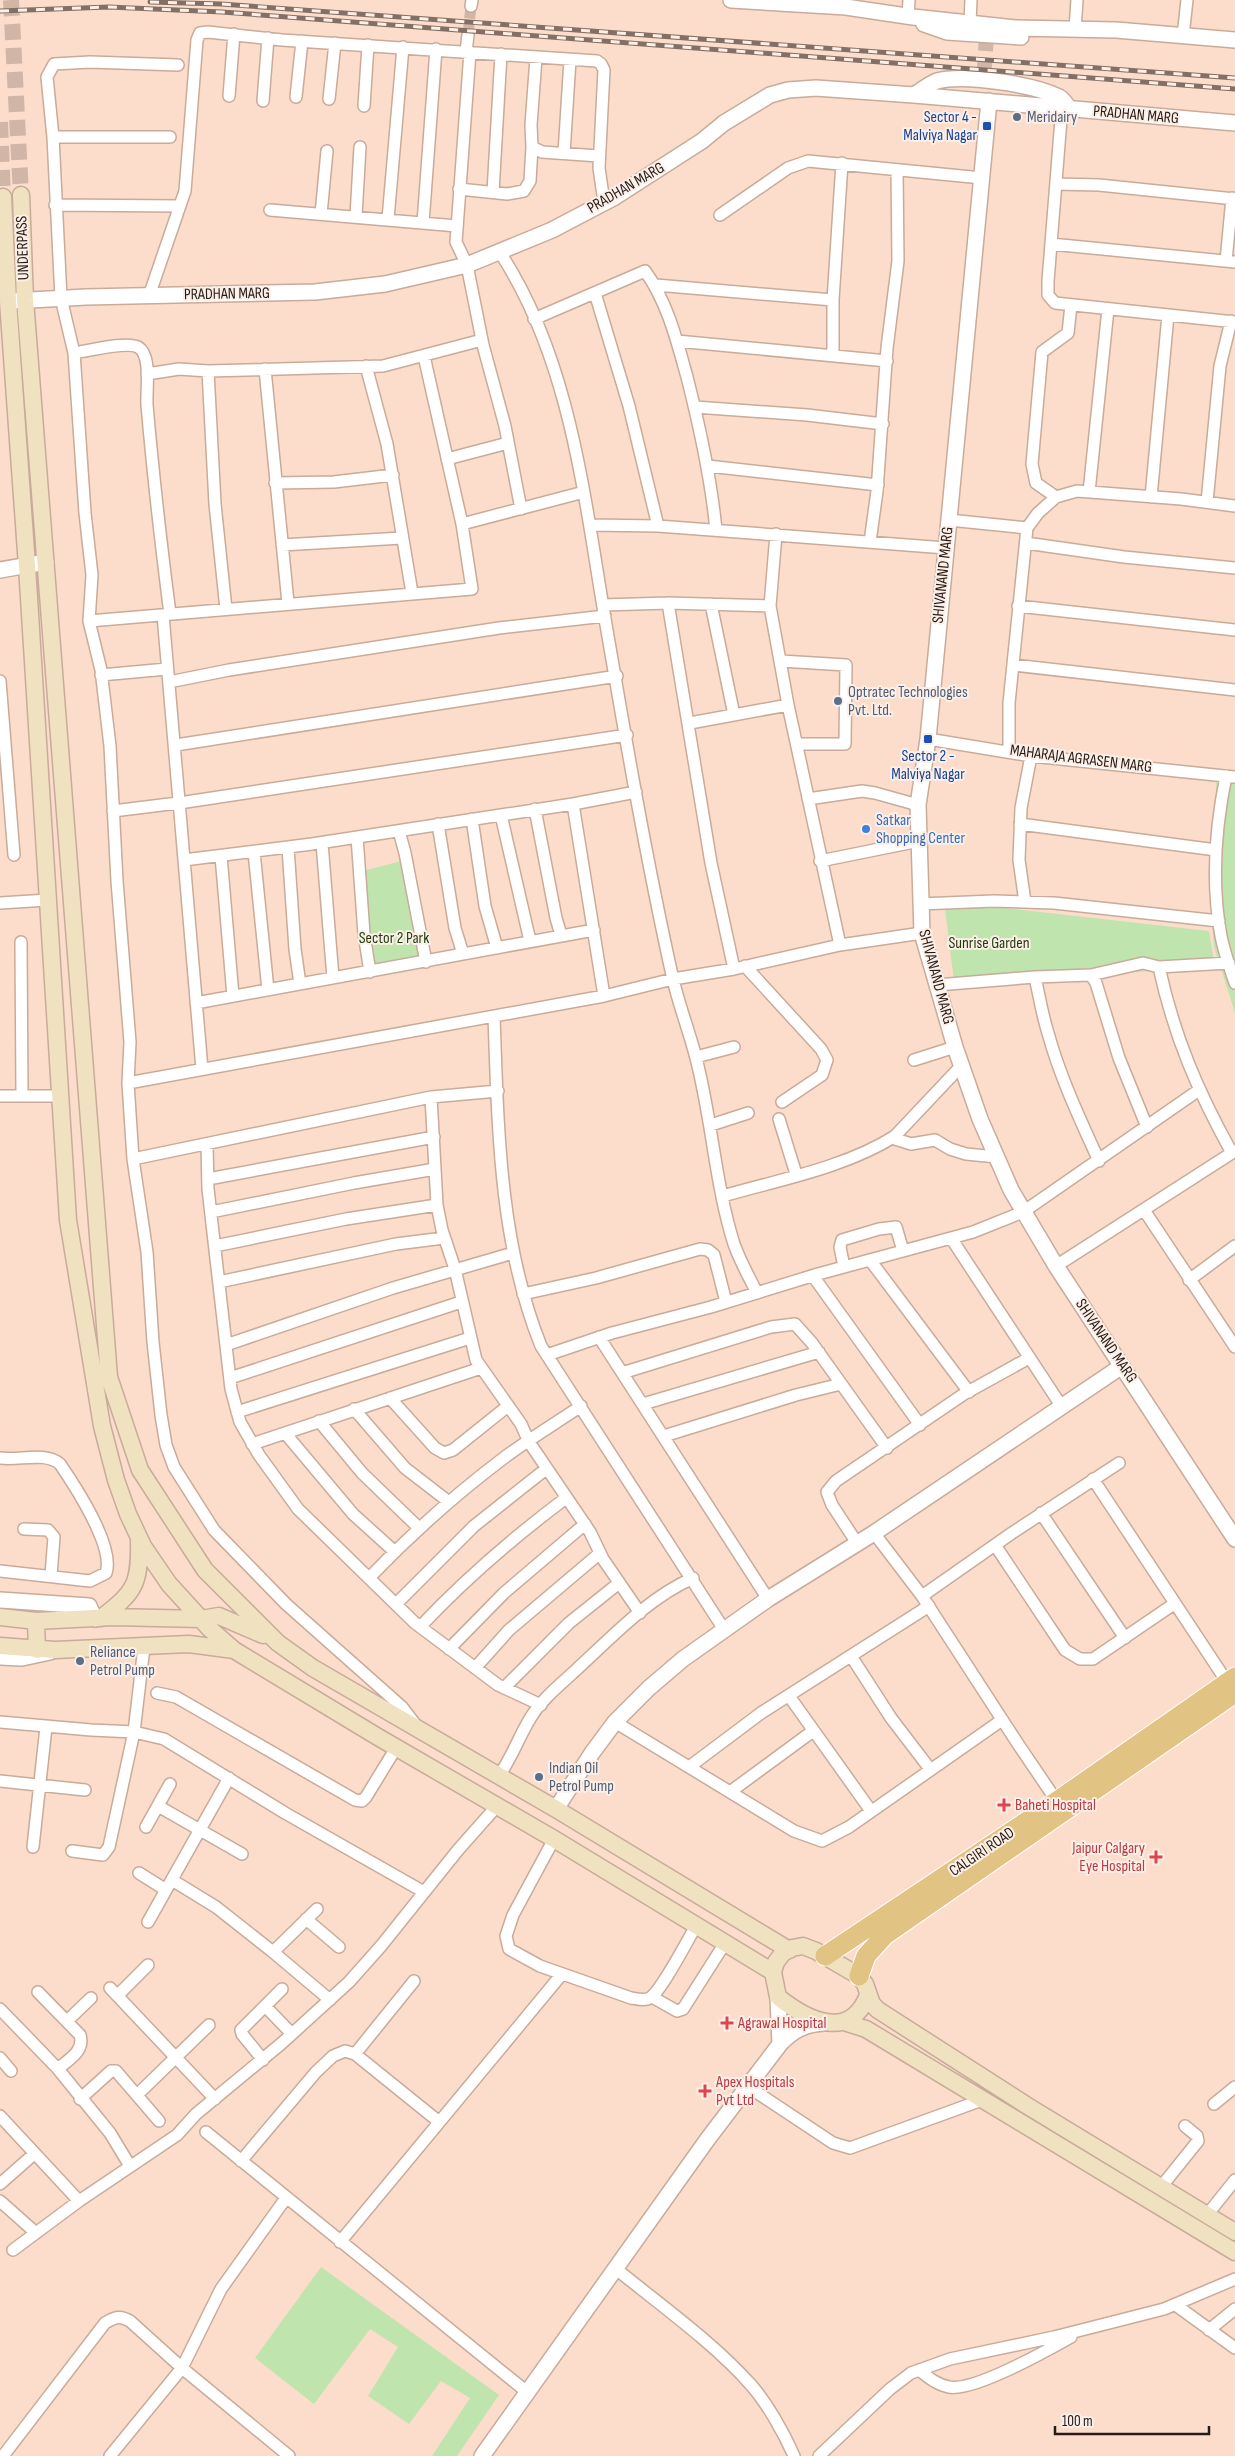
<svg xmlns="http://www.w3.org/2000/svg" width="1235" height="2456" viewBox="0 0 1235 2456" font-family="'Sofia Sans Condensed',sans-serif">
<rect width="100%" height="100%" fill="#fcddcc"/>
<path fill="#c0e4ad" d="M 1217,777 L 1235,779 L 1235,1013 L 1214,947 L 1209,887 Z
M 405,860 L 424,960 L 371,970 L 363,871 Z
M 944,901 L 1209,931 L 1215,968 L 954,981 Z
M 321,2267 L 499,2395 L 457,2456 L 432,2456 L 470,2398 L 441,2381 L 409,2424 L 368,2396 L 398,2347 L 370,2329 L 314,2404 L 255,2358 Z"/>
<g fill="none" stroke-linecap="round" stroke-linejoin="round">
<path stroke="#d1b6a7" stroke-width="11" stroke-dasharray="11 5.5" stroke-linecap="butt" d="M 468,35 L 471,6"/>
<path stroke="#d1b6a7" stroke-width="15" stroke-dasharray="15 8" stroke-linecap="butt" d="M 984,74 L 986,43"/>
<path stroke="#d1b6a7" stroke-width="16" stroke-dasharray="16 8" stroke-linecap="butt" d="M 11,0 L 21,195
M 0,122 L 3,197"/>
<defs>
<path id="minor" d="M 471,6 L 472,0
M 908,16 L 909,0
M 970,23 L 971,0
M 1075,29 L 1077,0
M 1183,36 L 1187,0
M 466,52 L 468,35
M 470,52 L 456,242 L 467,265 L 483,345 L 505,426 L 521,509
M 536,58 L 531,125 L 532,147 L 542,152 L 599,156
M 178,65 L 90,62 L 54,64 L 47,77 L 53,137 L 61,298 L 74,353 L 85,513 L 92,575 L 89,621 L 101,670 L 110,746 L 117,881 L 130,1042 L 128,1083 L 133,1159 L 147,1252 L 153,1342 L 161,1415 L 166,1445 L 174,1467 L 214,1530 L 286,1604 L 402,1707 L 415,1724
M 229,96 L 234,34
M 296,97 L 302,41
M 329,99 L 335,43
M 263,101 L 268,38
M 364,106 L 368,45
M 1062,107 L 1048,281 L 1048,295 L 1055,303 L 1235,322
M 53,137 L 170,137
M 564,153 L 570,60
M 1057,184 L 1099,185 L 1235,199
M 459,189 L 507,194 L 524,191 L 530,181 L 532,147
M 493,192 L 501,54
M 55,205 L 180,206
M 270,210 L 457,226
M 321,214 L 327,151
M 720,215 L 788,168 L 808,161 L 982,178
M 356,216 L 360,147
M 388,219 L 403,47
M 423,223 L 436,49
M 1051,244 L 1235,262
M 499,251 C 568,355 583,487 603,607 C 624,730 645,853 672,975 C 678,1003 689,1030 696,1058 C 712,1119 715,1184 734,1244 C 740,1261 749,1277 757,1293
M 1226,261 L 1232,198
M 656,285 L 833,300 L 833,355
M 595,293 L 629,406 L 658,526
M 149,296 L 185,191 L 197,40 L 200,33 L 208,32 L 282,40 L 597,61 L 601,64 L 604,70 L 599,168 L 604,202
M 833,300 L 842,163
M 534,319 L 645,271 C 667,301 677,341 687,377 C 700,428 711,478 716,530
M 677,341 L 887,361
M 74,353 C 88,351 127,341 138,347 C 152,355 146,390 147,405 C 153,474 161,544 170,614
M 366,366 L 387,444 L 412,593
M 265,369 L 288,603
M 208,371 L 215,504 L 226,609
M 147,374 L 179,369 L 208,371 L 383,366 L 482,340
M 695,407 L 807,415 L 883,424
M 447,459 L 508,443
M 708,466 L 878,485
M 275,483 L 334,482 L 393,475
M 1089,492 L 1108,309
M 1056,497 L 1036,483 L 1032,464 L 1042,352 L 1068,333 L 1071,305
M 1151,497 L 1168,315
M 1207,502 L 1220,366 L 1231,321
M 949,520 L 1027,528
M 462,524 L 584,492
M 591,525 L 658,526 L 946,548
M 776,534 L 770,606 L 788,705 L 840,945
M 870,542 L 877,491 L 887,348 L 898,261 L 897,170
M 1026,543 L 1124,557 L 1235,568
M 282,545 L 402,538
M 668,603 L 711,863 L 734,969
M 711,604 L 734,715
M 603,605 L 668,603 L 770,606
M 1018,606 L 1235,630
M 163,615 L 202,1069
M 89,621 L 472,589 L 462,524 L 424,356
M 781,661 L 846,665 L 845,744 L 797,744
M 1013,665 L 1235,690
M 101,675 L 167,669
M 0,681 L 14,855
M 169,682 L 229,670 L 499,628 L 605,616
M 690,723 L 788,705
M 928,739 L 1031,756 L 1235,777
M 176,745 L 617,676
M 1009,752 L 1009,703 L 1027,528 L 1038,513 L 1056,497 L 1077,491 L 1181,499 L 1235,506
M 1226,776 C 1215,829 1211,882 1221,936 C 1224,952 1230,968 1235,983
M 808,799 L 862,791 L 875,793 L 918,805
M 573,804 L 604,996
M 535,809 L 556,918 L 561,935
M 113,811 L 186,802 L 627,735
M 501,815 L 530,941
M 472,819 L 485,906 L 497,948
M 438,824 L 455,928 L 463,954
M 1020,824 L 1216,850
M 399,831 L 405,853 L 426,962
M 357,837 L 364,934 L 370,972
M 322,843 L 333,978
M 288,848 L 295,949 L 300,984
M 254,852 L 268,990
M 221,856 L 233,996
M 184,860 L 312,844 L 573,804 L 636,792
M 820,861 L 919,841
M 1025,902 L 1019,860 L 1021,808 L 1031,756
M 0,903 L 48,900
M 920,904 L 994,901 L 1054,903 L 1219,921
M 21,942 L 22,1095
M 745,966 L 821,1049 L 827,1060 L 822,1075 L 782,1102
M 1159,967 C 1174,1036 1198,1092 1232,1153
M 1091,975 L 1143,963 L 1159,967 L 1229,963
M 1035,977 C 1039,995 1042,1014 1048,1033 C 1060,1077 1080,1119 1099,1161
M 937,985 L 1035,977 L 1091,975 L 1096,983 L 1119,1058 L 1147,1127
M 196,1003 L 594,930
M 494,1016 C 498,1127 499,1242 541,1346 L 725,1631
M 696,1057 L 734,1047
M 914,1060 L 955,1047
M 128,1083 L 604,996 L 673,979 L 734,969 L 840,945 L 922,933
M 0,1096 L 60,1096
M 431,1097 L 437,1205 L 442,1230 L 455,1269 L 476,1360 L 521,1424 L 529,1442 L 590,1532 L 603,1559 L 640,1613
M 779,1119 L 796,1174
M 711,1125 L 748,1113
M 892,1138 L 911,1144 L 935,1140 L 950,1149 L 966,1154 L 997,1157
M 207,1144 L 208,1189 L 231,1389 L 240,1422 L 259,1455 L 298,1509 L 415,1623 L 498,1685 L 541,1705
M 133,1159 L 431,1097 L 498,1091
M 208,1179 L 434,1137
M 723,1196 C 778,1180 847,1167 895,1136 L 962,1065
M 1144,1210 L 1235,1347
M 211,1212 L 354,1183 L 435,1169
M 951,1238 L 1062,1407
M 215,1246 L 346,1219 L 437,1205
M 870,1260 L 969,1392
M 1056,1266 L 1235,1151
M 844,1267 L 840,1247 L 842,1240 L 879,1229 L 896,1227 L 903,1251
M 813,1276 L 920,1425
M 1189,1280 L 1235,1246
M 219,1282 L 396,1244 L 444,1238
M 523,1294 L 596,1278 L 700,1249 L 708,1250 L 714,1255 L 726,1302
M 599,1337 L 768,1599
M 226,1345 L 393,1288 L 513,1253
M 547,1355 L 612,1333 L 711,1307 L 818,1274 L 973,1232 L 1023,1212 L 1199,1090
M 622,1373 L 771,1327 L 795,1324 L 812,1343 L 887,1448
M 230,1378 L 461,1302
M 390,1398 L 435,1448 L 444,1453 L 453,1450 L 508,1406
M 643,1404 L 819,1352
M 354,1409 L 405,1468 L 449,1502
M 237,1412 L 470,1338
M 319,1421 L 362,1473 L 419,1528
M 285,1433 L 353,1514 L 395,1552
M 664,1436 L 796,1395 L 841,1384
M 252,1444 L 481,1368
M 0,1458 C 19,1461 45,1451 60,1464 C 75,1486 115,1547 106,1573 L 90,1581 L 0,1571
M 1093,1479 L 1227,1682
M 1041,1513 L 1125,1638
M 24,1529 L 48,1530 L 54,1537 L 51,1575
M 874,1533 L 922,1596 L 1018,1744 L 1060,1806
M 857,1543 L 832,1505 L 827,1492 L 836,1481 L 964,1394 L 1029,1358
M 995,1545 L 1065,1650 L 1080,1659 L 1093,1659 L 1174,1604
M 369,1578 C 411,1534 456,1494 505,1457 C 529,1439 556,1423 581,1406
M 922,1596 L 1012,1533 L 1119,1463
M 396,1604 L 474,1526 L 546,1469
M 420,1627 C 465,1579 514,1537 566,1498
M 449,1649 L 504,1593 L 585,1524
M 851,1656 L 891,1718 L 930,1769
M 475,1668 L 509,1630 L 600,1553
M 504,1688 L 569,1623 L 619,1583
M 157,1693 L 176,1697 L 355,1800 L 362,1801 L 366,1797 L 396,1748
M 789,1696 L 871,1811
M 0,1722 L 91,1730 L 134,1732 L 164,1739 L 285,1813 L 424,1892
M 615,1722 L 794,1831 L 822,1841 L 849,1827 L 1002,1720
M 689,1767 L 761,1713 L 929,1606
M 498,1777 C 512,1758 519,1736 531,1717 C 542,1699 561,1684 576,1670 C 612,1637 648,1598 693,1578
M 0,1781 L 85,1790
M 730,1792 L 813,1731
M 158,1806 L 242,1854
M 146,1827 L 170,1784
M 554,1839 L 513,1915 L 506,1936 L 509,1949 L 540,1966 L 631,1998 C 637,1999 645,2001 650,1998 C 662,1990 687,1941 696,1926
M 33,1847 L 46,1727
M 72,1851 L 103,1855 L 109,1847 L 134,1732 L 144,1647
M 139,1873 L 166,1890
M 172,1880 L 216,1907 L 273,1952
M 317,1909 L 273,1952 L 330,2000
M 306,1919 L 339,1947
M 148,1922 L 229,1778
M 110,1988 L 215,2099
M 38,1992 L 80,2035 C 85,2051 69,2059 58,2069
M 118,1995 L 148,1965
M 652,1997 L 677,2011 L 683,2009 L 725,1943
M 265,2006 L 292,2034
M 0,2009 L 58,2069 L 110,2133 L 130,2166
M 67,2021 L 91,1998
M 355,2054 L 414,1981
M 0,2058 L 11,2071
M 263,2060 L 242,2034 L 241,2030 L 282,1989
M 747,2086 L 833,2143 L 850,2148 L 982,2100
M 138,2094 L 209,2025
M 80,2099 L 111,2071 L 116,2071 L 159,2121
M 1214,2104 L 1235,2087
M 0,2116 L 79,2201 L 177,2135 L 196,2114 L 282,2043 L 349,1982 L 381,1946 L 458,1850 L 497,1806
M 206,2132 L 527,2392
M 241,2161 L 316,2072 L 333,2056 L 345,2051 L 355,2054 L 438,2121
M 0,2184 L 34,2154
M 1161,2187 L 1198,2141 L 1197,2136 L 1185,2126
M 0,2201 L 36,2233
M 1207,2215 L 1235,2180
M 340,2242 L 562,1974
M 13,2250 L 79,2201
M 615,2268 C 659,2304 714,2343 751,2385 C 767,2403 784,2433 794,2456
M 1177,2306 L 1235,2348
M 1209,2330 L 1235,2309
M 919,2370 C 928,2377 937,2385 949,2387 C 973,2392 1048,2350 1071,2337
M 3,2456 L 105,2323 C 115,2317 120,2315 130,2321 L 182,2368 L 289,2456
M 110,2456 L 182,2368 L 221,2289 L 286,2198
M 819,2456 L 890,2389 L 911,2373 L 950,2359 L 1054,2337 L 1164,2309 L 1235,2279"/>
<path id="tertiary" d="M 731,0 L 846,7 L 913,17 L 1015,28 L 1116,30 L 1235,40
M 924,24 L 947,32 L 1021,37
M 914,95 C 921,91 929,84 937,81 C 964,74 1033,84 1059,97 C 1063,99 1066,104 1069,108
M 989,101 L 928,739 L 918,805 L 922,933 L 955,1047 L 980,1119 L 1011,1190 L 1056,1266 L 1235,1539
M 12,301 L 86,297 L 315,292 L 385,284 L 467,265 L 552,230 L 615,197 L 702,141 L 724,123 L 770,95 L 788,90 L 816,88 L 914,95 L 1235,123
M 0,570 L 46,562
M 0,1600 L 89,1606 L 95,1619
M 0,1657 L 22,1658 L 50,1652
M 556,1809 L 592,1753 L 615,1722 L 649,1688 L 683,1659 L 768,1599 L 874,1533 L 1122,1366
M 778,1997 L 780,2044
M 482,2456 L 707,2140 L 780,2044 C 793,2030 805,2024 824,2023"/>
<path id="secondary" d="M 21,195 L 25,300 L 109,1377 L 140,1470 L 205,1570 L 278,1643 L 313,1668 L 556,1809 L 789,1950
M 3,197 L 8,301 L 27,566 L 68,1220 L 102,1426 L 116,1480 L 128,1514 L 143,1546 L 169,1584 L 210,1629 L 234,1650 L 378,1737 L 554,1839 L 773,1972
M 0,1617 L 36,1621 L 113,1617 L 201,1619 L 219,1616 L 263,1635
M 101,1618 C 135,1592 140,1584 139,1541
M 36,1621 L 37,1650
M 0,1646 L 55,1650 L 189,1644 L 234,1650
M 868,1995 C 850,2042 807,2020 778,1997 L 773,1972 L 776,1962 L 783,1953 L 792,1948 L 803,1946 L 816,1951 L 859,1976 L 865,1984 L 872,2004 L 878,2010 L 1026,2105 L 1235,2232
M 844,2022 L 866,2029 L 1235,2252"/>
<path id="primary" d="M 825,1956 L 1057,1801 L 1235,1677
M 859,1976 L 866,1956 L 885,1935 L 1235,1693"/>
</defs>
<use href="#minor" stroke="#c8ab9a" stroke-width="14"/>
<use href="#tertiary" stroke="#c8ab9a" stroke-width="18"/>
<use href="#secondary" stroke="#c8ab9a" stroke-width="19"/>
<use href="#primary" stroke="#fff" stroke-width="21"/>
<use href="#minor" stroke="#fff" stroke-width="11"/>
<use href="#tertiary" stroke="#fff" stroke-width="15"/>
<use href="#secondary" stroke="#f0e1c1" stroke-width="16"/>
<use href="#primary" stroke="#e1c383" stroke-width="19"/>
<defs>
<path id="rail" d="M 150,2 L 221,4 L 1235,78
M 0,11 L 109,7 L 222,12 L 1235,89"/>
</defs>
<use href="#rail" stroke="#836f64" stroke-width="5"/>
<use href="#rail" stroke="#fbefe8" stroke-width="3" stroke-dasharray="9" stroke-linecap="butt"/>
</g>
<g fill="#5c6f8a" stroke="#fbefe8" stroke-width="2">
<circle cx="1017" cy="117" r="5"/>
<circle cx="838" cy="701" r="5"/>
<circle cx="80" cy="1661" r="5"/>
<circle cx="539" cy="1777" r="5"/>
</g>
<g fill="#1a4fb4" stroke="#fbefe8" stroke-width="2">
<rect x="982" y="121" width="10" height="10" rx="2.5"/>
<rect x="923" y="734" width="10" height="10" rx="2.5"/>
</g>
<circle fill="#3f7fe0" stroke="#fbefe8" stroke-width="2" cx="866" cy="829" r="5"/>
<g fill="#e0444e" stroke="#fbefe8" stroke-width="2">
<path d="M1001.5 1797.5h5v5h5v5h-5v5h-5v-5h-5v-5h5z"/>
<path d="M1153.5 1849.5h5v5h5v5h-5v5h-5v-5h-5v-5h5z"/>
<path d="M724.5 2015.5h5v5h5v5h-5v5h-5v-5h-5v-5h5z"/>
<path d="M702.5 2083.5h5v5h5v5h-5v5h-5v-5h-5v-5h5z"/>
</g>
<g text-anchor="middle" dominant-baseline="central" stroke-width="4" stroke-linejoin="round" paint-order="stroke">
<g font-size="16" fill="#261b15" stroke="#fbefe8">
<text transform="translate(1136 115) rotate(5)">PRADHAN MARG</text>
<text transform="translate(626 188) rotate(-30)">PRADHAN MARG</text>
<text transform="translate(23 248) rotate(-92)">UNDERPASS</text>
<text transform="translate(227 294) rotate(-1)">PRADHAN MARG</text>
<text transform="translate(943 575) rotate(-84)">SHIVANAND MARG</text>
<text transform="translate(1081 759) rotate(7)">MAHARAJA AGRASEN MARG</text>
<text transform="translate(936 977) rotate(75)">SHIVANAND MARG</text>
<text transform="translate(1106 1341) rotate(56)">SHIVANAND MARG</text>
<text transform="translate(982 1852) rotate(-34)">CALGIRI ROAD</text>
</g>
<g font-size="16" fill="#164399" stroke="#fbefe8" text-anchor="end">
<text x="977" y="117">Sector 4 -<tspan x="977" dy="18">Malviya Nagar</tspan></text>
<text x="928" y="756" text-anchor="middle">Sector 2 -<tspan x="928" dy="18">Malviya Nagar</tspan></text>
</g>
<g font-size="16" fill="#4e5e75" stroke="#fbefe8" text-anchor="start">
<text x="1027" y="117">Meridairy</text>
<text x="848" y="692">Optratec Technologies<tspan x="848" dy="18">Pvt. Ltd.</tspan></text>
<text x="90" y="1652">Reliance<tspan x="90" dy="18">Petrol Pump</tspan></text>
<text x="549" y="1768">Indian Oil<tspan x="549" dy="18">Petrol Pump</tspan></text>
</g>
<g font-size="16" fill="#366cbe" stroke="#fbefe8" text-anchor="start">
<text x="876" y="820">Satkar<tspan x="876" dy="18">Shopping Center</tspan></text>
</g>
<g font-size="16" fill="#1e390a" stroke="#fbefe8">
<text x="394" y="938">Sector 2 Park</text>
<text x="989" y="943">Sunrise Garden</text>
</g>
<g font-size="16" fill="#be3a42" stroke="#fbefe8" text-anchor="start">
<text x="1015" y="1805">Baheti Hospital</text>
<text x="1145" y="1848" text-anchor="end">Jaipur Calgary<tspan x="1145" dy="18">Eye Hospital</tspan></text>
<text x="738" y="2023">Agrawal Hospital</text>
<text x="716" y="2082">Apex Hospitals<tspan x="716" dy="18">Pvt Ltd</tspan></text>
</g>
</g>
<path d="M1055 2426v8h154v-8" fill="none" stroke="#261b15" stroke-width="2.5"/>
<text x="1062" y="2426" font-size="15" fill="#261b15" stroke="#fbefe8" stroke-width="4" paint-order="stroke">100 m</text>
</svg>
